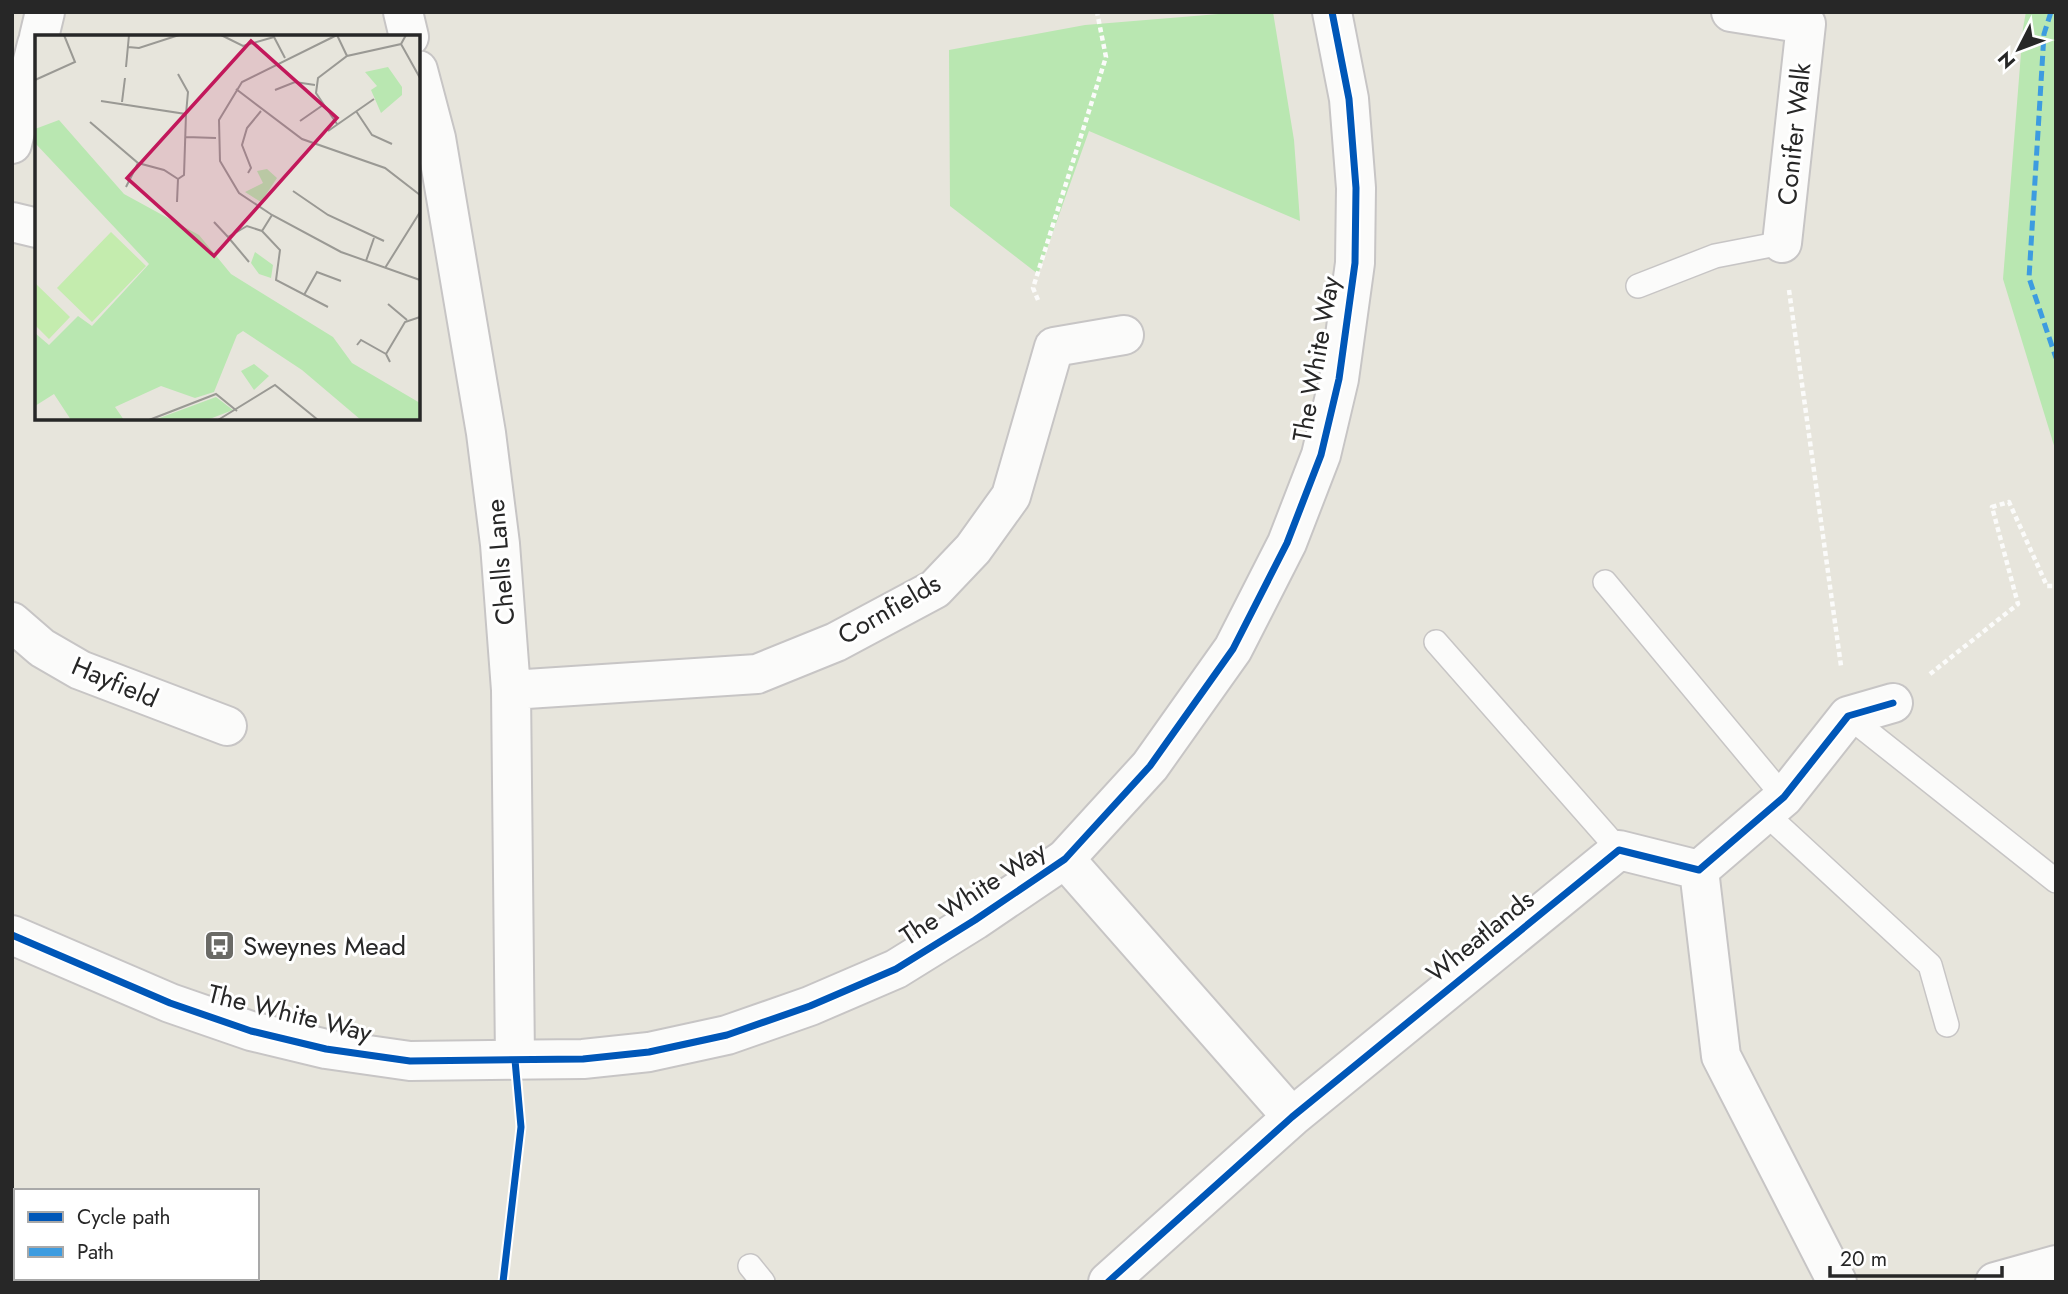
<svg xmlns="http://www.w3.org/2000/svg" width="2068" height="1294" viewBox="0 0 2068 1294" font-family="Jost,sans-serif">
<rect width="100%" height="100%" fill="#e7e5dc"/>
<path fill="#b9e7b1" d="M 1243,12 L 1273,12 L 1294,140 L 1300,221 L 1089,131 L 1038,274 L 950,206 L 949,50 L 1085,25 Z
M 2026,12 L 2056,12 L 2056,452 L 2003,279 L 2023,28 Z"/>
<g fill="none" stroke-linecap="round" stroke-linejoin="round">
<defs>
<path id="lane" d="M 1638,286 L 1715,256 L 1782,243
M 1605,582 L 1784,797
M 1436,642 L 1619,850
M 1848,716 L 2056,881
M 1765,813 L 1930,965 L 1947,1025
M 750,1266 L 763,1282"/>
<path id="street" d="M 403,12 L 409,37
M 1731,12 L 1806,24 L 1782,243
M 39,37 L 45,12
M 418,70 L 436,138 L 486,433 L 500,544 L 511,690 L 515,1060
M 12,144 L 37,44
M 12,222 L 37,228
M 12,622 L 42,648 L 80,670 L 227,726
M 511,690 L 757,674 L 836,642 L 935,589 L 973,549 L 1011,496 L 1054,347 L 1124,335
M 1065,859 L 1292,1117
M 1699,870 L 1721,1056 L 1837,1282
M 12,1257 L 16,1259
M 43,1278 L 48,1282
M 1108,1282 L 1292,1117 L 1619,850 L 1699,870 L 1784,797 L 1848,716 L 1893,703
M 1995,1282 L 2056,1265"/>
<path id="secondary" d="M 12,935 L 170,1003 L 251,1031 L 326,1049 L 410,1061 L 583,1059 L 649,1052 L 727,1035 L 810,1006 L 896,969 L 975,920 L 1065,859 L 1150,766 L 1233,649 L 1287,543 L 1321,455 L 1339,379 L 1355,263 L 1356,188 L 1349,99 L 1332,12"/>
</defs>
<use href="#lane" stroke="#c7c5c5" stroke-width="26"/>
<use href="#street" stroke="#c7c5c5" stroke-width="42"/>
<use href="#secondary" stroke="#c7c5c5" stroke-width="42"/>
<path stroke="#fbfbfa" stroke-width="4.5" stroke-dasharray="5 3.5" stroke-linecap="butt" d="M 1789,290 L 1841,666
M 1038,300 L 1033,288 L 1106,57 L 1097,12
M 1930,674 L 2018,604 L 1992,507 L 2009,502 L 2047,586 L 2056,586"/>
<use href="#lane" stroke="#fbfbfa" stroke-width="23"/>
<use href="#street" stroke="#fbfbfa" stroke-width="38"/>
<use href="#secondary" stroke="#fbfbfa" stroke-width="38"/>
<path stroke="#3d9ce0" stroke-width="5" stroke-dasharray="10 5" stroke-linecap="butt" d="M 2051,12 L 2044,34 L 2029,278 L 2056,358"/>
<defs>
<path id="cycleway" d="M 12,935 L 170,1003 L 251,1031 L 326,1049 L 410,1061 L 583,1059 L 649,1052 L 727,1035 L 810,1006 L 896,969 L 975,920 L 1065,859 L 1150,766 L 1233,649 L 1287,543 L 1321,455 L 1339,379 L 1355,263 L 1356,188 L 1349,99 L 1332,12
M 503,1282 L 521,1127 L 515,1060
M 1108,1282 L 1292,1117 L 1619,850 L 1699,870 L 1784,797 L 1848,716 L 1893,703"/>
</defs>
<use href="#cycleway" stroke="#fff" stroke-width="11"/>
<use href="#cycleway" stroke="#0057b8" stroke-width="7"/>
</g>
<defs>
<symbol id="bus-square" viewBox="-11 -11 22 22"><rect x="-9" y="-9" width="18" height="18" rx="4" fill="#6a6a66" stroke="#fff"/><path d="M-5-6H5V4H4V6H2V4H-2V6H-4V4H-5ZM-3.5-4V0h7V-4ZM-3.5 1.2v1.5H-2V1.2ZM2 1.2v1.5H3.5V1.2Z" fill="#fff"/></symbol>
</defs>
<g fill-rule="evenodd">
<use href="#bus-square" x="202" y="928" width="35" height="35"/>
</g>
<g text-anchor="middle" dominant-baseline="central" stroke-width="6" stroke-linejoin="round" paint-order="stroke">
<g font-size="26" fill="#272727" stroke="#fff">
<text transform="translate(1794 134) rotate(-84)">Conifer Walk</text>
<text transform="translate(1316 359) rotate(-80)">The White Way</text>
<text transform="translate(500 562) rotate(-95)">Chells Lane</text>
<text transform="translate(889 609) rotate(-30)">Cornfields</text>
<text transform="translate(115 682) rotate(23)">Hayfield</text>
<text transform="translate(973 893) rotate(-33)">The White Way</text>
<text transform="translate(1480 936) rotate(-39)">Wheatlands</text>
<text transform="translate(290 1013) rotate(14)">The White Way</text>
</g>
<g font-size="26" fill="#272727" stroke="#fff" text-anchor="start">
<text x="243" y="946">Sweynes Mead</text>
</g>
</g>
<g transform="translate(35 35)">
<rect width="385" height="385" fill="#e7e5dc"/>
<path d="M 353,32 L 367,52 L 367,60 L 346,78 L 336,55 L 342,51 L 330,37 ZM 24,85 L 89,159 L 164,200 L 196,239 L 298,302 L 317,328 L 385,368 L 385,385 L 326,385 L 267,335 L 208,296 L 202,300 L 179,357 L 160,363 L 126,351 L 80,372 L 89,385 L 36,385 L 19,359 L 0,371 L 0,298 L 14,310 L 43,281 L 57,291 L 114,229 L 0,108 L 0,94 ZM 232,134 L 242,143 L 226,167 L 210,157 L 228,148 L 222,136 ZM 220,217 L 238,230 L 236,243 L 224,239 L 216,228 ZM 219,329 L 234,341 L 219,355 L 206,336 ZM 181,362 L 198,375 L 172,385 L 119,385 Z" fill="#b9e7b1"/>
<path d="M 76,197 L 111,231 L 57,287 L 22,253 ZM 0,248 L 35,282 L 14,304 L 0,290 Z" fill="#c4ecae"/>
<path fill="none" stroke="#9a9994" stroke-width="2" d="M 186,0 L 208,11 L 239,2 L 250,23M 302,0 L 207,47 L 184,85 L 185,126 L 204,158 L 237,180 L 306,217 L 385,245M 302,0 L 312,21M 366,9 L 385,43M 93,12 L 104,13 L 144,0M 91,32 L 94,0M 0,45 L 40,27 L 29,0M 201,54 L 267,104 L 350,133 L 385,160M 240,55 L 260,47 L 280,50M 66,66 L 151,79 L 153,57 L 143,39M 87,67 L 90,43M 321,76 L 337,100 L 357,109M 265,86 L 288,70M 55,87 L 103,128 L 129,135 L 143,144M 302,89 L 281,58 L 283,43 L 312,21 L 366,9 L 371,0M 293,96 L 339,64M 151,102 L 181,103M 213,138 L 216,133 L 207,110 L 212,93 L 226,76M 91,152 L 103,128M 258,156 L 293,180 L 349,206M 142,167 L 143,144 L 149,140 L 151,79M 179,187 L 193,202 L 212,191 L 227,196 L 237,180M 227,196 L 245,215 L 241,245 L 293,272M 193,202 L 214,227M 331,226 L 339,203M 350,233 L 385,177M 269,260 L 282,237 L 306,246M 353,269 L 372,285M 322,310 L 326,305 L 351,319M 355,327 L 351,319 L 370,287 L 385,282M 114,385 L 181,359 L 202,376M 183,385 L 240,350 L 283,385"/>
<path fill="#c2185b" fill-opacity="0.15" stroke="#c2185b" stroke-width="3.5" d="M 216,6 L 302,83 L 179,221 L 92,143 Z"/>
<rect width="385" height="385" fill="none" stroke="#272727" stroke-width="3.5"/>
</g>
<rect width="2068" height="1294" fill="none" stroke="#272727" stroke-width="28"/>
<rect x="14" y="1189" width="245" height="91" fill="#ffffff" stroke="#a9a9a9" stroke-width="2"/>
<rect x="28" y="1212" width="35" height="10" fill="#0057b8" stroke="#a9a9a9" stroke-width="2"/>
<text x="77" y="1224" font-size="21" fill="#272727">Cycle path</text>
<rect x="28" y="1247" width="35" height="10" fill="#3d9ce0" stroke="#a9a9a9" stroke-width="2"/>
<text x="77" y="1259" font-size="21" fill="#272727">Path</text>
<g transform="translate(2019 49) rotate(228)" stroke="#ffffff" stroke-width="5" paint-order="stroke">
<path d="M0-5L12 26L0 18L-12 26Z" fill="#272727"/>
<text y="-10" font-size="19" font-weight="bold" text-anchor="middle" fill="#272727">N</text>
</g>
<path d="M1830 1266v10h172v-10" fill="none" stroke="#272727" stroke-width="3.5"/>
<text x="1840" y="1266" font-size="21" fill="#272727" stroke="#ffffff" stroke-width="5" paint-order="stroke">20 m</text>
</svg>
